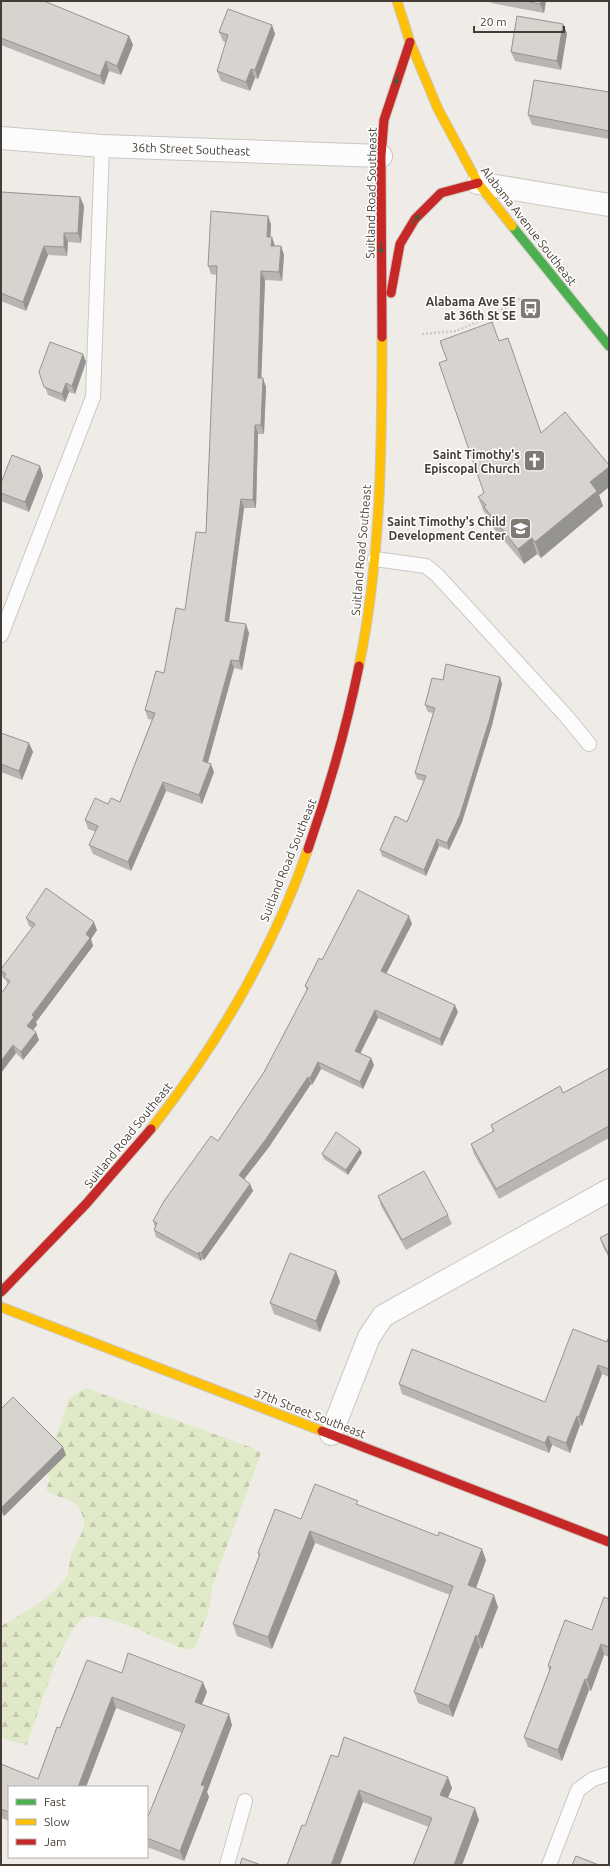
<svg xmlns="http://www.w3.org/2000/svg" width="610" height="1866" viewBox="0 0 610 1866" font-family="Ubuntu,sans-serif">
<defs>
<pattern id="forest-firs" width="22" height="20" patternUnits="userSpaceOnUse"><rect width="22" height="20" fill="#e0e9c8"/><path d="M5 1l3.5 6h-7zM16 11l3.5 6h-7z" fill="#c2c9ac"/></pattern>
</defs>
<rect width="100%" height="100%" fill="#efece8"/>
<path fill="url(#forest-firs)" d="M 86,1388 L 253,1448 L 261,1453 L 212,1587 L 210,1606 L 196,1646 L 191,1650 L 179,1647 C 157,1639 108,1613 87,1617 C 65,1620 35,1723 27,1745 L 1,1738 L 1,1626 C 21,1614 56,1596 67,1576 C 70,1568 69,1559 72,1552 C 78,1538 89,1528 81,1512 C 75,1496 56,1500 46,1489 L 50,1480 L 44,1457 L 56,1436 L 69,1399 Z"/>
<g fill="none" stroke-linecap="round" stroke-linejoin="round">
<defs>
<path id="lane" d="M 375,559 L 426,566 L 437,575 L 567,717 L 589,744
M 1,635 L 93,397 L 102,146
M 227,1865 L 245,1801
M 549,1865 L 578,1790 L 593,1779 L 609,1774"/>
<path id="street" d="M 1,138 L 102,146 L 381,156
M 478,183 L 609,205
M 331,1434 L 369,1337 L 383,1316 L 609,1190"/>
<path id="fast" d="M 512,226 L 609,346"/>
<path id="slow" d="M 397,1 L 410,42 L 438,109 L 478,183 L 512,226
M 359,666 C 381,559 382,447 382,337
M 151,1129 C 216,1046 273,950 308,849
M 1,1307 L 322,1431"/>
<path id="jam" d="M 391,293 L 400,244 L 415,219 L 441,193 L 478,183
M 382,337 L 381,156 L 384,120 L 410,42
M 308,849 C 329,789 346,729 359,666
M 1,1292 L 86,1204 L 151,1129
M 322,1431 L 609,1542"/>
</defs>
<use href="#lane" stroke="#cbc8c4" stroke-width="16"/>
<use href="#street" stroke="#cbc8c4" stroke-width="24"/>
<use href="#fast" stroke="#cec8c0" stroke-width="11"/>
<use href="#slow" stroke="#cec8c0" stroke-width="11"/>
<use href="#jam" stroke="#cec8c0" stroke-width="11"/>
<path stroke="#cdcac7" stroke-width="2.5" stroke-dasharray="2 2" stroke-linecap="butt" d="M 422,334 L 456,331 L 492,316 L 522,297"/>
<use href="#lane" stroke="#fdfcfc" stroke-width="14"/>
<use href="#street" stroke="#fdfcfc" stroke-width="22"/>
<use href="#fast" stroke="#4caf50" stroke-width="9"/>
<use href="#slow" stroke="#ffc107" stroke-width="9"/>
<use href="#jam" stroke="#c62828" stroke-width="9"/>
</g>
<path fill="#b9b5b2" d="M 1,1 L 129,36 L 133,45 L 121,75 L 109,71 L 104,85 L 1,45 Z
M 490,1 L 546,1 L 544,13 L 491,3 Z
M 272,25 L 275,34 L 258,79 L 255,78 L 250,91 L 221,81 L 217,71 L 226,43 L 223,41 L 219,32 Z
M 567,33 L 561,70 L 515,61 L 511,52 Z
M 609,92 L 609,139 L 532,125 L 528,115 Z
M 1,192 L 80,197 L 84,206 L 81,243 L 68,242 L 67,256 L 48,255 L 26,311 L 1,301 Z
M 271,224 L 270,237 L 275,246 L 281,246 L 284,255 L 282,281 L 265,280 L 261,378 L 266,387 L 264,434 L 258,434 L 256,508 L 244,508 L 229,621 L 249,633 L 242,670 L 234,668 L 208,763 L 214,772 L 202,804 L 166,791 L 131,871 L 93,854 L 89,845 L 96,832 L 88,829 L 85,820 L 108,804 L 120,802 L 152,720 L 148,719 L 145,710 L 164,673 L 185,610 L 206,533 L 217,275 L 211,274 L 208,266 Z
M 499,341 L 541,433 L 609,465 L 609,487 L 599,495 L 603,506 L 541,558 L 537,554 L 524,564 L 489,523 L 487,515 L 484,512 L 478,497 L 484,493 Z
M 83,354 L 86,362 L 75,394 L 69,392 L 65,402 L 48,395 L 39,372 Z
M 40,466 L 43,476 L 29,512 L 1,501 L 1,483 Z
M 443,680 L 502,684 L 492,725 L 462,822 L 449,850 L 439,846 L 426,876 L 382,856 L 380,850 L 407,822 L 424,781 L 417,779 L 415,773 L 433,713 L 428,712 L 425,705 Z
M 1,733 L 29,743 L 33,752 L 22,780 L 1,772 Z
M 26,918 L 97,930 L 91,939 L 93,946 L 36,1022 L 37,1025 L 33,1030 L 39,1040 L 23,1060 L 16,1053 L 1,1073 L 8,985 L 5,979 L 3,978 L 1,969 L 32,928 L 29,926 Z
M 412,924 L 386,973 L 458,1012 L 442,1046 L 378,1018 L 360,1053 L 371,1058 L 374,1065 L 363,1089 L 321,1069 L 312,1085 L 311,1084 L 269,1147 L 244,1179 L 250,1184 L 253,1191 L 204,1260 L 202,1259 L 201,1261 L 156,1237 L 154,1230 L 155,1227 L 153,1221 L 218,1141 L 264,1072 L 307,991 L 305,986 L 322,960 Z
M 609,1068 L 609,1138 L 499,1199 L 474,1154 L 471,1144 L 493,1132 L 491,1125 L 563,1093 Z
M 360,1149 L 362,1153 L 348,1175 L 324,1159 L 322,1154 Z
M 378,1196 L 448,1215 L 452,1224 L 406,1250 L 381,1206 Z
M 609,1233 L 609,1258 L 603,1247 L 600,1238 Z
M 336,1271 L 340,1282 L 320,1332 L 274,1314 L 270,1303 Z
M 609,1336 L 609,1377 L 602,1374 L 582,1426 L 580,1425 L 570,1453 L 552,1445 L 549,1453 L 402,1394 L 399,1384 L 545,1402 L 607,1342 Z
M 1,1409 L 66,1455 L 4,1516 L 1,1513 Z
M 359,1506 L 486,1560 L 476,1588 L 498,1607 L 482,1649 L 480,1647 L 453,1717 L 418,1703 L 414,1692 L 450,1595 L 315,1543 L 272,1649 L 237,1636 L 233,1624 L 259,1557 L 258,1553 L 301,1519 Z
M 609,1599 L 609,1657 L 604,1655 L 591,1691 L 589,1690 L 562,1761 L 528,1747 L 524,1737 L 549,1671 L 548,1666 L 592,1630 Z
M 122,1673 L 207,1692 L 202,1704 L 232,1725 L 207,1792 L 209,1797 L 184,1861 L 147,1847 L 147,1819 L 182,1733 L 116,1708 L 86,1787 L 9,1787 L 9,1821 L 1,1818 L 1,1764 L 38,1779 L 60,1728 Z
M 338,1757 L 452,1788 L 448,1798 L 479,1820 L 462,1865 L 413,1865 L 429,1827 L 363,1802 L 305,1826 Z"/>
<path fill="#969491" d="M 541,1 L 546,1 L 544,13 L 540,4 Z
M 563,24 L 567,33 L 561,70 L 557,61 Z
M 272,25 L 275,34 L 258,79 L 255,70 Z
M 129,36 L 133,45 L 121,75 L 117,66 Z
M 106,61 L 109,71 L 104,85 L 100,76 Z
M 251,69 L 255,78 L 250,91 L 246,82 Z
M 80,197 L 84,206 L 81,243 L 78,233 Z
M 268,216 L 271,224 L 270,246 L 267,237 Z
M 64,233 L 68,242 L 67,256 L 64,247 Z
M 272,237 L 275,246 L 271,246 Z
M 44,246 L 48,255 L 26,311 L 23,302 Z
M 281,246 L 284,255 L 282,281 L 279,272 Z
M 261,271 L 265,280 L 261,387 L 258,378 Z
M 83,354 L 86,362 L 75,394 L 72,386 Z
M 263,378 L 266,387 L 264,434 L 261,425 Z
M 66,383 L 69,392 L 65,402 L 62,394 Z
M 255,425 L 258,434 L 256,508 L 253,500 Z
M 40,466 L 43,476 L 29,512 L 25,502 Z
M 609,467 L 609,487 L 599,495 L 603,506 L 541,558 L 535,542 L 590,482 Z
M 241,499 L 244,508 L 228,629 L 225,621 Z
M 532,538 L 537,554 L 524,564 L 518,549 Z
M 246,624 L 249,633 L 242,670 L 239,661 Z
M 231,660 L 234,668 L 206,769 L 203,761 Z
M 500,677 L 502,684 L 492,725 L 462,822 L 449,850 L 447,843 Z
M 29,743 L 33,752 L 22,780 L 19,771 Z
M 211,764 L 214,772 L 202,804 L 199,795 Z
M 163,782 L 166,791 L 131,871 L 128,862 Z
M 437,839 L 439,846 L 426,876 L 424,870 Z
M 409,916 L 412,924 L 384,978 L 381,971 Z
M 94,922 L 97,930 L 91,939 L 93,946 L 36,1022 L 37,1025 L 30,1034 L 27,1026 L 32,1015 Z
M 455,1005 L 458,1012 L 442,1046 L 440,1039 Z
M 375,1010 L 378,1018 L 358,1058 L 355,1051 Z
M 36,1032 L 39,1040 L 23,1060 L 21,1052 Z
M 13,1045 L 16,1053 L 1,1073 L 1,1061 Z
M 371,1058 L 374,1065 L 363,1089 L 360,1082 Z
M 318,1062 L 321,1069 L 312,1085 L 310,1078 Z
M 308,1077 L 311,1084 L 269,1147 L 242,1182 L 239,1175 Z
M 360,1149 L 362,1153 L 348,1175 L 346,1170 Z
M 250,1184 L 253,1191 L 204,1260 L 201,1253 Z
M 199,1252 L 202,1259 L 201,1261 L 198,1254 Z
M 336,1271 L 340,1282 L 320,1332 L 316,1321 Z
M 598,1365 L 602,1374 L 582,1426 L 579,1417 Z
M 577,1416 L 580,1425 L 570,1453 L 566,1443 Z
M 548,1436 L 552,1445 L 549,1453 L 545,1443 Z
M 63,1447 L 66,1455 L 4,1516 L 1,1508 Z
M 310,1531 L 315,1543 L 272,1649 L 268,1637 Z
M 482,1549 L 486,1560 L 473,1596 L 468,1585 Z
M 494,1595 L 498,1607 L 482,1649 L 478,1637 Z
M 476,1635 L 480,1647 L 453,1717 L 449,1706 Z
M 601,1644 L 604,1655 L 591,1691 L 587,1680 Z
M 585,1679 L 589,1690 L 562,1761 L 558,1750 Z
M 203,1682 L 207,1692 L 199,1712 L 195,1702 Z
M 112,1697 L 116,1708 L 86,1787 L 78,1787 Z
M 229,1714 L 232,1725 L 207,1792 L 209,1797 L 184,1861 L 180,1851 L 201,1785 Z
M 448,1777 L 452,1788 L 444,1806 L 440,1795 Z
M 359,1790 L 363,1802 L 340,1865 L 331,1865 Z
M 475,1808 L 479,1820 L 462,1865 L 454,1865 Z"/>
<path fill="#d7d3cf" stroke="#969491" d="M 1,1 L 44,1 L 129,36 L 117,66 L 106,61 L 100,76 L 1,38 Z
M 525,1 L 541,1 L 540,4 Z
M 228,9 L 272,25 L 255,70 L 251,69 L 246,82 L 217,71 L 228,35 L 219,32 Z
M 517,16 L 563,24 L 557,61 L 511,52 Z
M 534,80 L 609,92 L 609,131 L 528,115 Z
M 1,192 L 80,197 L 78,233 L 64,233 L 64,247 L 44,246 L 23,302 L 1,293 Z
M 211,211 L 268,216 L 267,237 L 272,237 L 271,246 L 281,246 L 279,272 L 261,271 L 258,378 L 263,378 L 261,425 L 255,425 L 253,500 L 241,499 L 225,621 L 246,624 L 239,661 L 231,660 L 203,761 L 211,764 L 199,795 L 163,782 L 128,862 L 89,845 L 98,826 L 85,820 L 95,798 L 108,804 L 111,798 L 120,802 L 155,713 L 145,710 L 156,671 L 164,673 L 176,608 L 185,610 L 196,532 L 206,533 L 217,266 L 208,266 Z
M 492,322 L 499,341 L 508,338 L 541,433 L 565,412 L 609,465 L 609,467 L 590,482 L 597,491 L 535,542 L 532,538 L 518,549 L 484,507 L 486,505 L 478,497 L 484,493 L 439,363 L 447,360 L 440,341 Z
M 50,342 L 83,354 L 72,386 L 66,383 L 62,394 L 44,387 L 39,372 Z
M 12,455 L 40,466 L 25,502 L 1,493 L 1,483 Z
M 446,664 L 500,677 L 490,718 L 460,815 L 447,843 L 437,839 L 424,870 L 380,850 L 395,816 L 407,822 L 426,776 L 415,773 L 435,708 L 425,705 L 432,678 L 443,680 Z
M 1,733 L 29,743 L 19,771 L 1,764 Z
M 46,888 L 94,922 L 86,934 L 90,938 L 32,1015 L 34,1017 L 27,1026 L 36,1032 L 21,1052 L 13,1045 L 1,1061 L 1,994 L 10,981 L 4,977 L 6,974 L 1,970 L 1,969 L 35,924 L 26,918 Z
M 358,890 L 409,916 L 381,971 L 455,1005 L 440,1039 L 375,1010 L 355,1051 L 371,1058 L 360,1082 L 318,1062 L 310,1078 L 308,1077 L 266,1139 L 239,1175 L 250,1184 L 201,1253 L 199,1252 L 198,1254 L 154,1230 L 157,1223 L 153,1221 L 164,1201 L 211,1136 L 218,1141 L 264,1072 L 308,988 L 305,986 L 319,958 L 322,960 Z
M 609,1068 L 609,1126 L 496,1189 L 471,1144 L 494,1131 L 491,1125 L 560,1086 L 563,1093 Z
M 336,1132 L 360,1149 L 346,1170 L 322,1154 Z
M 424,1171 L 448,1215 L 402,1240 L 378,1196 Z
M 609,1233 L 609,1255 L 600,1238 Z
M 290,1253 L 336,1271 L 316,1321 L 270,1303 Z
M 573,1329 L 607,1342 L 609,1336 L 609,1369 L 598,1365 L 579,1417 L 577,1416 L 566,1443 L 548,1436 L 545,1443 L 399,1384 L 412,1349 L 545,1402 Z
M 13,1397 L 63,1447 L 1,1508 L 1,1409 Z
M 315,1484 L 358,1501 L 356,1504 L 438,1536 L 439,1532 L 482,1549 L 468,1585 L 494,1595 L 478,1637 L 476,1635 L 449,1706 L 414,1692 L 453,1586 L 310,1531 L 268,1637 L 233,1624 L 260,1554 L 258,1553 L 275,1509 L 301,1519 Z
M 604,1597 L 609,1599 L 609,1647 L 601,1644 L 587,1680 L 585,1679 L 558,1750 L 524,1737 L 551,1667 L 548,1666 L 565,1620 L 592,1630 Z
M 128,1653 L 203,1682 L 195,1702 L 229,1714 L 201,1785 L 205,1786 L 180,1851 L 147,1838 L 147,1819 L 185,1725 L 112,1697 L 78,1787 L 9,1787 L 9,1812 L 1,1809 L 1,1764 L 38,1779 L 57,1727 L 60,1728 L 87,1660 L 122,1673 Z
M 344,1737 L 448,1777 L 440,1795 L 475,1808 L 454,1865 L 413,1865 L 432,1818 L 359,1790 L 331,1865 L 287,1865 L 302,1825 L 305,1826 L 331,1755 L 338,1757 Z
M 576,1856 L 599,1865 L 572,1865 Z
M 242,1858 L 261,1865 L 240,1865 Z"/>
<defs><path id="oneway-solid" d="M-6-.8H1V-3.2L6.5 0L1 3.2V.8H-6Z"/></defs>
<g fill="#475a3c">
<use href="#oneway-solid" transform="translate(397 79) rotate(109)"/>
<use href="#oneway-solid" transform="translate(416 219) rotate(-51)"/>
<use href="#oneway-solid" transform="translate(381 248) rotate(90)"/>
</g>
<defs>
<symbol id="bus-square" viewBox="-11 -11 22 22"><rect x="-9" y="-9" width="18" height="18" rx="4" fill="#807a74" stroke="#fff"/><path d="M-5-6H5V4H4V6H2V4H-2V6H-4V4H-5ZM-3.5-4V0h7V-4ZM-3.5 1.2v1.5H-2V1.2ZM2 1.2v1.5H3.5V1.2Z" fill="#fff"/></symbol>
<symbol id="church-square" viewBox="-11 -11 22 22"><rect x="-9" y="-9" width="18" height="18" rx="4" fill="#807a74" stroke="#fff"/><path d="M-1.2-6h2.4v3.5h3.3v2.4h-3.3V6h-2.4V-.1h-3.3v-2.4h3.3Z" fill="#fff"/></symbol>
<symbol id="school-square" viewBox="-11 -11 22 22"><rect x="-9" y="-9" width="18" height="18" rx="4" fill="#807a74" stroke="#fff"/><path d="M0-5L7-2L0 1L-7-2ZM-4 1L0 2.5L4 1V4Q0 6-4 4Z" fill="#fff"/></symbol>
</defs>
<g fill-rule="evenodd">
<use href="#bus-square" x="518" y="296" width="25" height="25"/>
<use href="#church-square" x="522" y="448" width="25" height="25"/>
<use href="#school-square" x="508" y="516" width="25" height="25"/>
</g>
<g text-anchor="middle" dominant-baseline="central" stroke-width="3" stroke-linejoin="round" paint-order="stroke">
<g font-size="12" fill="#453d35" stroke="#fff">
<text transform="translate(191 149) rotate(2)">36th Street Southeast</text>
<text transform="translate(371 193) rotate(-89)">Suitland Road Southeast</text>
<text transform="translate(529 226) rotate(52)">Alabama Avenue Southeast</text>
<text transform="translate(361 550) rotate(-85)">Suitland Road Southeast</text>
<text transform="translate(288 860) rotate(-68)">Suitland Road Southeast</text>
<text transform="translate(128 1135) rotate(-51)">Suitland Road Southeast</text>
<text transform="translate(310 1413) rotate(21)">37th Street Southeast</text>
</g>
<g font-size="12" font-weight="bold" fill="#453d35" stroke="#fff" text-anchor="end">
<text x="516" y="301">Alabama Ave SE<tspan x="516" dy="14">at 36th St SE</tspan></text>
<text x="520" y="454">Saint Timothy's<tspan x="520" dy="14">Episcopal Church</tspan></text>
<text x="506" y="521">Saint Timothy's Child<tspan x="506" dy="14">Development Center</tspan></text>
</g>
</g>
<rect width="610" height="1866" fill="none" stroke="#453d35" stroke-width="4"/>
<rect x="8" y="1786" width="140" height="72" fill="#ffffff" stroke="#b5b1ae"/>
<rect x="16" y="1799" width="20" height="6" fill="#4caf50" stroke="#b5b1ae"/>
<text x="44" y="1806" font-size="12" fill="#453d35">Fast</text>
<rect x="16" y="1819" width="20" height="6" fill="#ffc107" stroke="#b5b1ae"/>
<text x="44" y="1826" font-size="12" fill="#453d35">Slow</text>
<rect x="16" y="1839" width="20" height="6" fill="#c62828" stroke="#b5b1ae"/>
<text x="44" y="1846" font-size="12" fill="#453d35">Jam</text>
<path d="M474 26v6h90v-6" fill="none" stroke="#453d35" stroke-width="2"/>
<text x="480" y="26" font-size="12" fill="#453d35" stroke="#ffffff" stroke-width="3" paint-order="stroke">20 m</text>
</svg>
